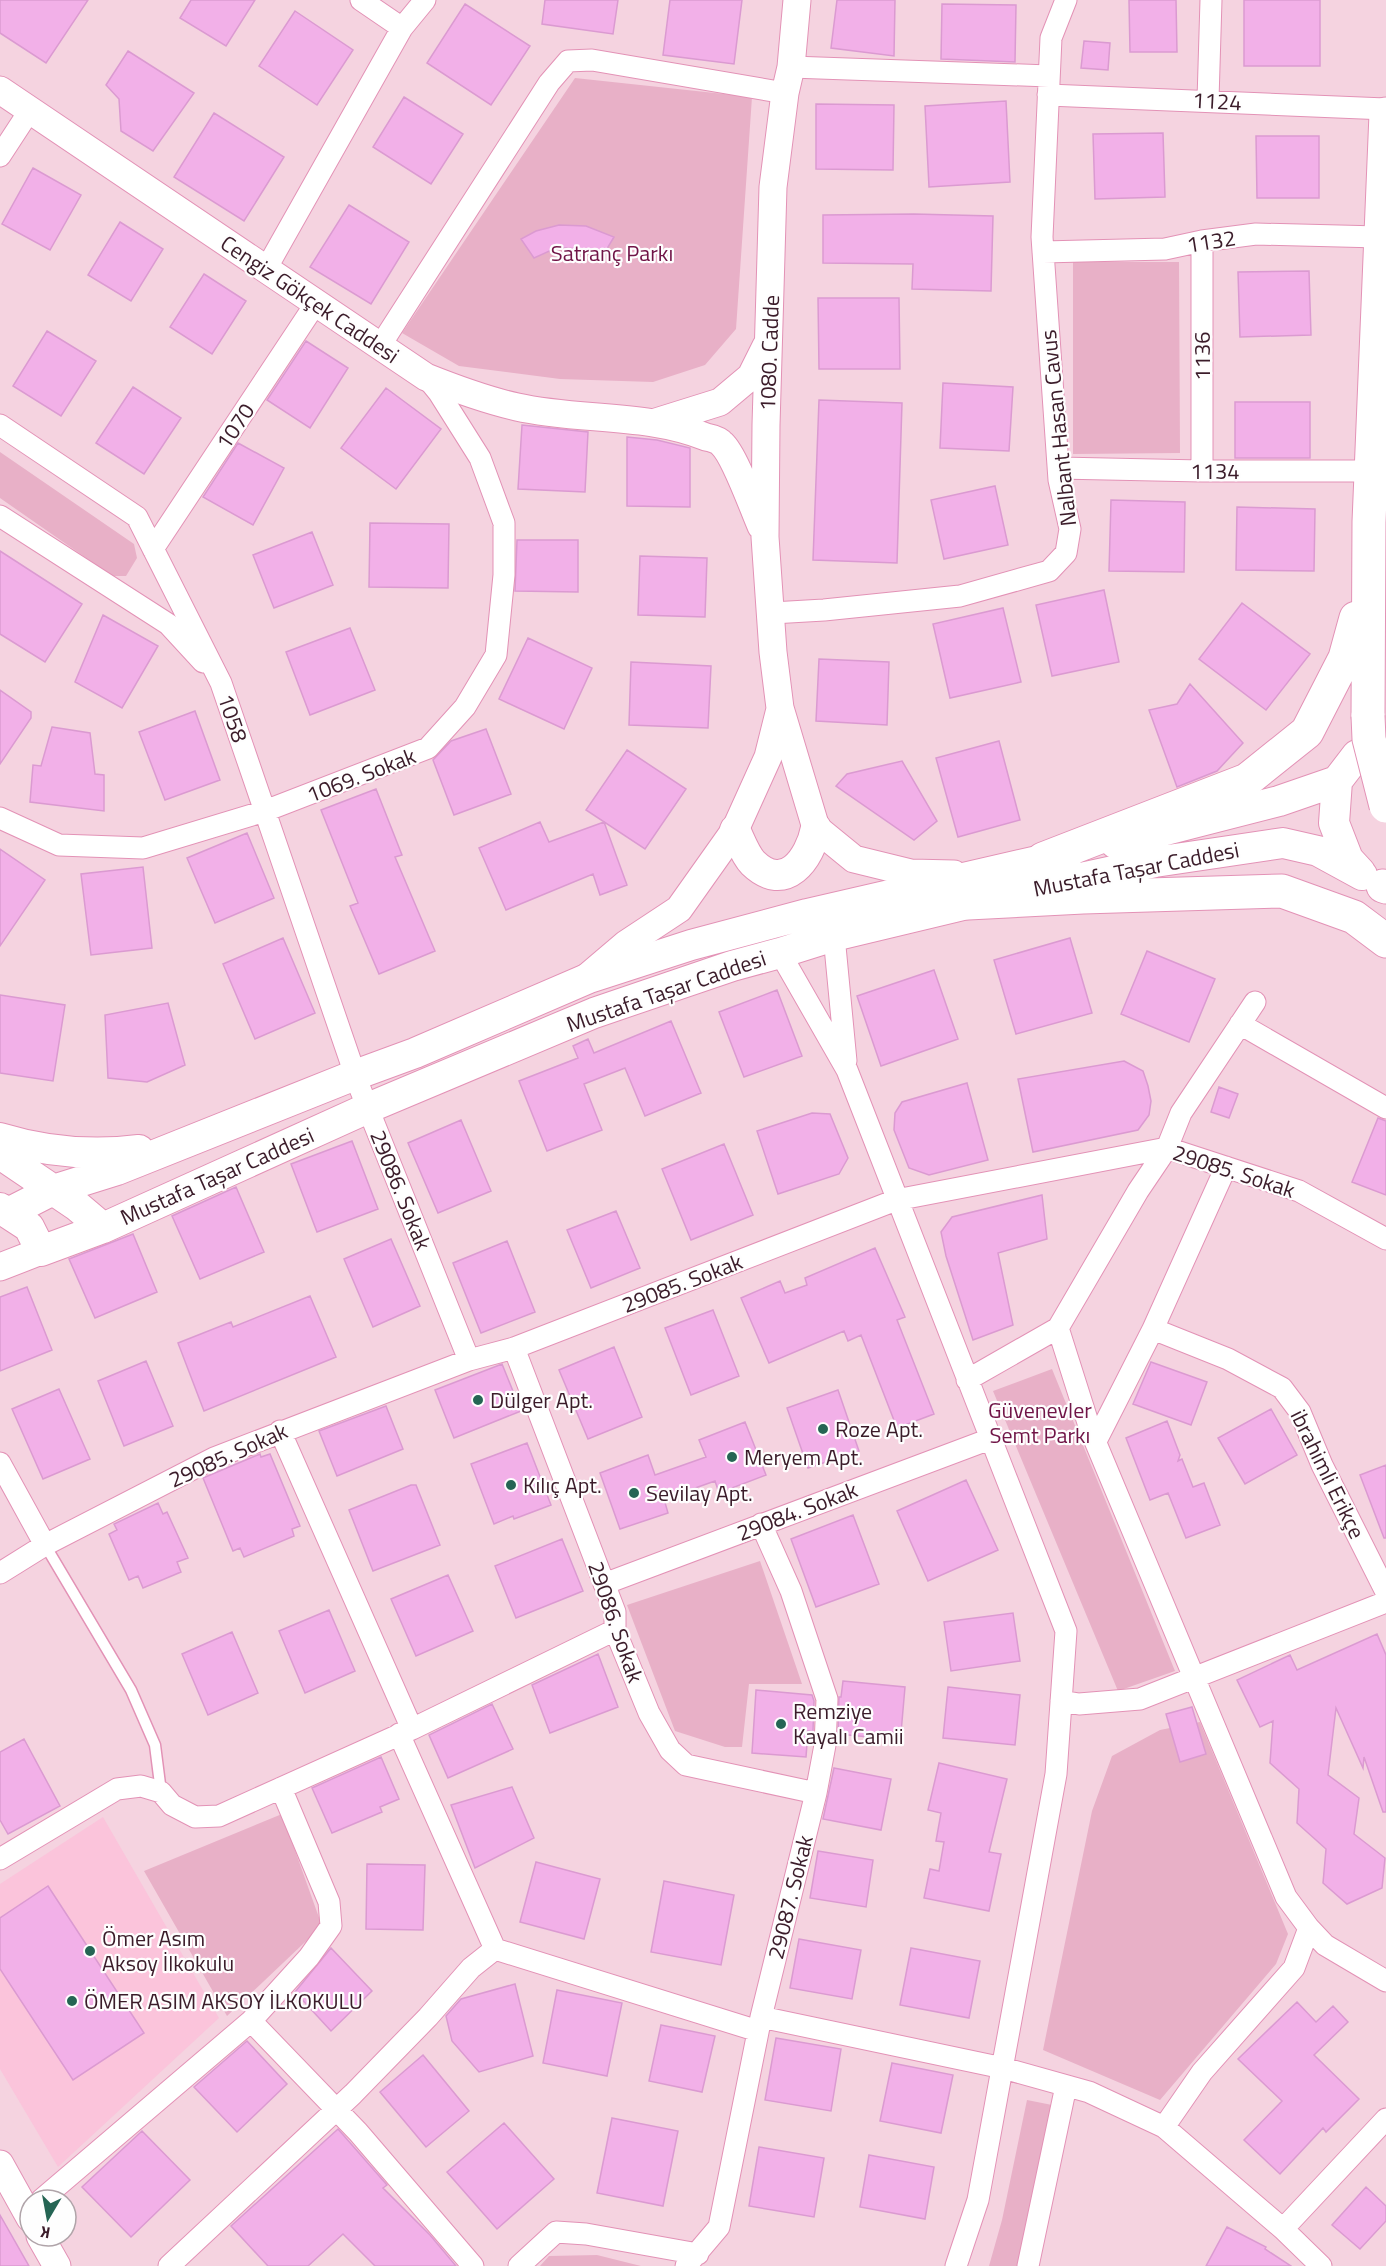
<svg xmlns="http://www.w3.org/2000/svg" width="1386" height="2266" viewBox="0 0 1386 2266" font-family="'Titillium Web',sans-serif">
<rect width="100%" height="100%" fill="#f5d3e0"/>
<path fill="#fbc4db" d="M 103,1817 L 219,2018 L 58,2167 L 0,2069 L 0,1884 Z"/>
<path fill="#e8b0c7" d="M 575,78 L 752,97 L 736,329 L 705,365 L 653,382 L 560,379 L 459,366 L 402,333 Z
M 1073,262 L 1179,262 L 1180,453 L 1073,454 Z
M 0,452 L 134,544 L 137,558 L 126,576 L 112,576 L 0,498 Z
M 1052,1369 L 1175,1671 L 1118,1691 L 993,1391 Z
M 760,1561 L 802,1684 L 749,1684 L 742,1747 L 725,1747 L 675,1731 L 627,1605 Z
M 1200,1722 L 1288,1934 L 1276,1964 L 1160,2100 L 1043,2050 L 1092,1811 L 1112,1756 L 1160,1730 Z
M 282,1814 L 322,1926 L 227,2016 L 144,1871 Z
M 1027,2100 L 1052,2105 L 1018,2266 L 989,2266 L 1002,2220 Z
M 597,2255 L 641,2266 L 540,2266 L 549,2256 Z"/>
<path fill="#f2b0e8" stroke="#db9ad1" stroke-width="1.5" d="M 0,0 L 88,0 L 46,63 L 0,33 Z
M 191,0 L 255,0 L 226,46 L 180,18 Z
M 545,0 L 618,0 L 613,34 L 542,24 Z
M 670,0 L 742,0 L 734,64 L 663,55 Z
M 837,0 L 895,0 L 894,56 L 831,48 Z
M 1129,0 L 1176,0 L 1177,52 L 1130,52 Z
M 1244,0 L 1320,0 L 1320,66 L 1244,66 Z
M 465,4 L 530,46 L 491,105 L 427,63 Z
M 942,4 L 1016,5 L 1015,62 L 941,59 Z
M 295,11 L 353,50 L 317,105 L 259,66 Z
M 1084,41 L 1110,43 L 1108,70 L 1081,68 Z
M 128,51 L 194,93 L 153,151 L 121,131 L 119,99 L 106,85 Z
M 404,97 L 463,134 L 431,184 L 373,147 Z
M 1006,101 L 1010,182 L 929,187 L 925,106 Z
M 816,104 L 894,105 L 893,170 L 816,169 Z
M 214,113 L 284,157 L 244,221 L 174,177 Z
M 1163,133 L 1165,197 L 1095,199 L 1093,134 Z
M 1256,136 L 1319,136 L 1319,198 L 1257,198 Z
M 33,168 L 81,195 L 50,250 L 2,224 Z
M 349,205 L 409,242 L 371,304 L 310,267 Z
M 914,214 L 993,216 L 991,291 L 912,289 L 913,264 L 823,263 L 823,215 Z
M 120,222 L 163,249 L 131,301 L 88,275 Z
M 559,225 L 586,226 L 614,237 L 602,257 L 590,251 L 569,248 L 556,248 L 534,258 L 521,239 L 536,231 Z
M 1309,271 L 1311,335 L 1240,337 L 1238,272 Z
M 204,274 L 246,301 L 212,354 L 170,327 Z
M 818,298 L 899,298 L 900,369 L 819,369 Z
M 47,331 L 96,361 L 61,416 L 13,386 Z
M 306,341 L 348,368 L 310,428 L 267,400 Z
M 943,383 L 1013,387 L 1009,451 L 940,448 Z
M 133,387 L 181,418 L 144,474 L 96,443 Z
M 386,388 L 441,429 L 396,489 L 341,448 Z
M 819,400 L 902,403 L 897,563 L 813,560 Z
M 1235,402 L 1310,402 L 1310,458 L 1235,458 Z
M 522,425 L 588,432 L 585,492 L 518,489 Z
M 627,437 L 657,440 L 690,448 L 690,507 L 627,506 Z
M 238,443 L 284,468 L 253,525 L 203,497 Z
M 995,486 L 1008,545 L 944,559 L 931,500 Z
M 1111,500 L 1185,502 L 1184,572 L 1109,571 Z
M 1237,507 L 1315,509 L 1314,571 L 1236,570 Z
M 370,523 L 449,524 L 448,588 L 369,587 Z
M 312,532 L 333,585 L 274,608 L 253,555 Z
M 517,540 L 578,540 L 578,592 L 515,591 Z
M 0,551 L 82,604 L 45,662 L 0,634 Z
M 640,556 L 707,558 L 705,617 L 638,615 Z
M 1104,590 L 1119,662 L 1052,676 L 1036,605 Z
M 1242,603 L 1310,654 L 1266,710 L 1199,659 Z
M 1003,608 L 1021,682 L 950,698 L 933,624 Z
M 103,615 L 158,646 L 122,708 L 75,682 Z
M 350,628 L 375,690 L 310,715 L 286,652 Z
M 528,638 L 592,668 L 564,729 L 499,699 Z
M 819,659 L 889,662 L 887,725 L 816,721 Z
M 631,662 L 711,666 L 708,728 L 629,725 Z
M 1190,684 L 1243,743 L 1217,771 L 1177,787 L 1149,710 L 1177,704 Z
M 0,690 L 31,712 L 31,718 L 0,764 Z
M 195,711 L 220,780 L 165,800 L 139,732 Z
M 52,727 L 90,733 L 95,774 L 104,775 L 104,811 L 30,802 L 33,765 L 41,766 Z
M 486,729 L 511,794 L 454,815 L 433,760 L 451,741 Z
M 999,741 L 1020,820 L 958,837 L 936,758 Z
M 627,750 L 686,789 L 645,849 L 586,810 Z
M 902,761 L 937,821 L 914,840 L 836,786 L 847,774 Z
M 376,789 L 402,855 L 395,857 L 435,951 L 379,974 L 350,906 L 358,903 L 321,810 Z
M 540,822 L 549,842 L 604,822 L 627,885 L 600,895 L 593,874 L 506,910 L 479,848 Z
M 247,833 L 274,898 L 215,923 L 187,858 Z
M 0,849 L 45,880 L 0,946 Z
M 143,867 L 152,948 L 91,955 L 81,874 Z
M 283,938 L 315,1013 L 255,1039 L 223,964 Z
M 1070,938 L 1092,1013 L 1016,1034 L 994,960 Z
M 1147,951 L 1215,979 L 1189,1042 L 1121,1014 Z
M 934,970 L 958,1039 L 881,1066 L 857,996 Z
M 777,990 L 802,1056 L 744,1077 L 719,1012 Z
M 0,995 L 65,1005 L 53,1081 L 0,1073 Z
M 168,1003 L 185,1065 L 147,1082 L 108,1078 L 105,1015 Z
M 671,1021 L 701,1093 L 645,1116 L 625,1068 L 584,1084 L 602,1130 L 547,1151 L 519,1081 L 578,1058 L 573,1046 L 588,1039 L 594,1053 Z
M 1124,1061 L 1143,1071 L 1148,1086 L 1151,1101 L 1149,1115 L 1138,1130 L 1033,1152 L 1018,1079 Z
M 967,1083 L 988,1160 L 929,1175 L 909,1168 L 894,1130 L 895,1113 L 902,1102 Z
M 1219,1087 L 1238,1094 L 1229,1118 L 1211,1112 Z
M 812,1113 L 830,1114 L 848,1158 L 839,1174 L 778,1194 L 757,1131 Z
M 1378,1118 L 1386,1121 L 1386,1195 L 1352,1182 Z
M 461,1120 L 491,1191 L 438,1213 L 408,1143 Z
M 352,1141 L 378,1209 L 317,1232 L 291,1164 Z
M 724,1144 L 753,1215 L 691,1240 L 662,1169 Z
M 236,1187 L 264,1252 L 200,1279 L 172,1216 Z
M 1042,1195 L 1047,1239 L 998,1253 L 1013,1325 L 973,1340 L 946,1256 L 941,1232 L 952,1217 Z
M 616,1211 L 640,1268 L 591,1288 L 567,1230 Z
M 133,1234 L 157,1292 L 95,1318 L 69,1259 Z
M 391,1239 L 420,1306 L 373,1327 L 344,1259 Z
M 507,1241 L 535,1312 L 481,1333 L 453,1263 Z
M 875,1248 L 905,1317 L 897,1320 L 934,1414 L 897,1428 L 861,1335 L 848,1341 L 844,1331 L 769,1363 L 741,1298 L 780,1281 L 785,1293 L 807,1285 L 805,1278 Z
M 27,1287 L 52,1350 L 0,1371 L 0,1297 Z
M 310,1296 L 336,1357 L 204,1411 L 178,1343 L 231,1322 L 233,1327 Z
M 713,1310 L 739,1376 L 691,1395 L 665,1328 Z
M 614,1347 L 642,1417 L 588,1439 L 559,1370 Z
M 146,1361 L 173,1426 L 124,1446 L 98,1381 Z
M 1151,1362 L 1207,1382 L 1191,1425 L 1133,1404 Z
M 502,1364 L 521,1411 L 454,1438 L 435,1390 Z
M 59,1389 L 90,1459 L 43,1479 L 12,1409 Z
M 838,1390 L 859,1451 L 808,1468 L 787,1408 Z
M 386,1406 L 403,1449 L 337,1476 L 319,1431 Z
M 1271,1409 L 1297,1455 L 1245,1484 L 1218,1438 Z
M 1167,1421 L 1180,1455 L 1178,1461 L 1182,1459 L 1193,1487 L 1204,1483 L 1220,1525 L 1186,1538 L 1168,1493 L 1150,1500 L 1126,1438 Z
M 745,1422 L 766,1475 L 719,1493 L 715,1481 L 664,1499 L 668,1513 L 620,1529 L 600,1473 L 648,1455 L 655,1475 L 706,1457 L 699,1440 Z
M 527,1443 L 551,1505 L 514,1519 L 513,1516 L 494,1524 L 471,1464 Z
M 260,1454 L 261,1457 L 270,1454 L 300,1526 L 292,1529 L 294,1536 L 244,1557 L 240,1548 L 233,1551 L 203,1478 Z
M 1386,1465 L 1386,1538 L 1384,1538 L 1360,1475 Z
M 966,1480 L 998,1550 L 928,1581 L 897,1511 Z
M 411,1485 L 416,1485 L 440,1545 L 373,1571 L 349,1510 Z
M 158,1503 L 163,1514 L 167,1512 L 188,1558 L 177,1562 L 181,1572 L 143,1588 L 138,1576 L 129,1580 L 109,1534 L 117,1530 L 114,1524 Z
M 853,1515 L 879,1584 L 816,1607 L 791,1539 Z
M 562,1539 L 583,1591 L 516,1618 L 495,1566 Z
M 448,1575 L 473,1631 L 416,1656 L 391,1599 Z
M 329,1610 L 355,1671 L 305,1693 L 279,1631 Z
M 1013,1613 L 1020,1661 L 951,1671 L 944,1622 Z
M 232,1632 L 258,1693 L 208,1715 L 182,1654 Z
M 1377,1634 L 1386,1655 L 1386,1812 L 1383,1812 L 1364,1757 L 1363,1768 L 1336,1708 L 1328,1775 L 1359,1798 L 1354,1834 L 1385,1858 L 1382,1888 L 1347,1904 L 1323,1883 L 1326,1849 L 1297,1823 L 1299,1789 L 1270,1763 L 1273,1721 L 1260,1727 L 1237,1680 L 1290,1655 L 1297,1670 Z
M 598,1654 L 618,1707 L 550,1733 L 532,1685 Z
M 843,1681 L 905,1687 L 901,1733 L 880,1731 L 879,1738 L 838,1734 L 839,1697 L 841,1697 Z
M 948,1687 L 1020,1695 L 1015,1745 L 943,1738 Z
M 756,1690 L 812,1695 L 814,1701 L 813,1731 L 808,1731 L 806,1757 L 752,1753 Z
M 492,1704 L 513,1749 L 448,1778 L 429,1735 Z
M 1192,1707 L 1206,1754 L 1180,1762 L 1166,1714 Z
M 24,1739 L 60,1806 L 8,1834 L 0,1820 L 0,1752 Z
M 381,1757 L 399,1799 L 380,1807 L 382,1812 L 332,1833 L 312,1788 Z
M 939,1763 L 1007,1779 L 989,1852 L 1001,1854 L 989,1911 L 924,1898 L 930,1869 L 939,1871 L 944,1842 L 936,1841 L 941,1813 L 928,1810 Z
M 834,1768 L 891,1779 L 881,1830 L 823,1819 Z
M 512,1787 L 534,1838 L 475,1868 L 451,1805 Z
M 818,1851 L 873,1860 L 866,1907 L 810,1898 Z
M 536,1862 L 600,1879 L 584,1939 L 520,1922 Z
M 367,1864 L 425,1865 L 423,1930 L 366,1929 Z
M 664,1881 L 734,1895 L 721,1965 L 651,1952 Z
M 48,1886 L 144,2033 L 73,2080 L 0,1969 L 0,1918 Z
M 799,1939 L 861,1950 L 852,1999 L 790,1988 Z
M 331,1948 L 372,1991 L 331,2031 L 295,1992 Z
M 911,1948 L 980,1961 L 969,2018 L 900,2005 Z
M 515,1984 L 533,2056 L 479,2072 L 452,2041 L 446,2016 L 461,1999 Z
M 557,1990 L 622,2003 L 607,2076 L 543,2063 Z
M 1297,2002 L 1316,2022 L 1333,2006 L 1348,2022 L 1314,2055 L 1359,2099 L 1326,2132 L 1323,2128 L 1280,2174 L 1244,2140 L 1282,2101 L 1238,2059 Z
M 661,2025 L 715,2036 L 702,2092 L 649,2081 Z
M 776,2038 L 841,2049 L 831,2111 L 765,2100 Z
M 247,2041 L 287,2084 L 237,2132 L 194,2087 Z
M 423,2055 L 469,2111 L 426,2147 L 380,2092 Z
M 892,2063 L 953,2075 L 941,2133 L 880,2121 Z
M 612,2118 L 678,2131 L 663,2206 L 597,2193 Z
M 504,2123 L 554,2179 L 497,2229 L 447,2172 Z
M 338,2129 L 387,2185 L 383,2188 L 430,2235 L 456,2266 L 375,2266 L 343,2234 L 308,2266 L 268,2266 L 231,2226 Z
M 142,2131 L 190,2180 L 131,2237 L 82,2187 Z
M 759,2147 L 824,2158 L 814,2217 L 749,2206 Z
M 869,2155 L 934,2167 L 925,2219 L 860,2207 Z
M 1366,2187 L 1386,2206 L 1386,2221 L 1360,2249 L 1332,2225 Z
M 0,2215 L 29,2266 L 0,2266 Z
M 1227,2227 L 1266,2247 L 1265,2249 L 1291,2266 L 1206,2266 Z"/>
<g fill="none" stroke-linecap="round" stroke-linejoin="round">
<defs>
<path id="service" d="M 45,1545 L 131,1690 L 155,1745 L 161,1792"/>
<path id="minor" d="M 361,0 L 402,28
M 791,67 L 1049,76
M 1048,95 L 1386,109
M 1208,100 L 1211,0
M 0,156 L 30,110
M 1043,252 L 1165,249 L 1202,241 L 1256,234 L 1379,237
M 266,269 L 402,28 L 425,0
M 380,346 L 549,83 L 568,61 L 592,60 L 785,93
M 0,425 L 137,517 L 221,683 L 359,1086 L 469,1360
M 1059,468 L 1202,471 L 1371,471
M 1202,471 L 1202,241
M 0,516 L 168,624 L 203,662
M 153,549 L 316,303
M 772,613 L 824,610 L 960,596 L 1049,571 L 1066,553 L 1070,529 L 1059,480 L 1042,237 L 1051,38 L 1066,0
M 0,818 L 59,845 L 143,848 L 265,811 L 428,748 L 465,707 L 496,655 L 504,575 L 504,523 L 480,458 L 439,393 L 426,377
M 834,936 L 846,1061
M 780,953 L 847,1070 L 1066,1631 L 1056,1774 L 978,2200 L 956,2266
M 1240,1024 L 1386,1108
M 1058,1328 L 1090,1429 L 1286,1897 L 1309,1928 L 1325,1945 L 1386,1981
M 1153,1329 L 1228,1359 L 1282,1388 L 1300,1412 L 1322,1465 L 1386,1592
M 514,1348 L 615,1612 L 615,1630 L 649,1713 L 670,1750 L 686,1765 L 816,1793
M 967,1380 L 1058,1328 L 1138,1191 L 1167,1148 L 1181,1113 L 1255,1002
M 280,1431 L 412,1729
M 1096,1441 L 1153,1329 L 1226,1167
M 0,1463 L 45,1545
M 0,1573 L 45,1545 L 214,1458 L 469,1360 L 514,1348 L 896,1200 L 1167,1148 L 1299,1191 L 1386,1239
M 604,1584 L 990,1439
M 1061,1701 L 1079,1704 L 1140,1699 L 1386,1602
M 399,1734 L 495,1949
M 0,1859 L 117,1789 L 141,1786 L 161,1792 L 172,1805 L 195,1817 L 219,1816 L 412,1729 L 615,1630
M 761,2017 L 1003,2068 L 1089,2092 L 1164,2127 L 1283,2229 L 1321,2266
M 251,2021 L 358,2132 L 473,2266
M 1164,2127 L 1202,2072 L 1294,1968 L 1309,1928
M 41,2200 L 251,2021 L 309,1957 L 331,1926 L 329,1902 L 281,1788
M 1283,2229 L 1386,2119
M 169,2266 L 353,2094 L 428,2017 L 471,1968 L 495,1949 L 758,2031
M 519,2266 L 556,2232 L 586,2234 L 698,2254
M 686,2266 L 719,2227 L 761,2017 L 816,1793 L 825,1745 L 827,1699 L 791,1591 L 761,1524
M 1028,2266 L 1066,2086"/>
<path id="tertiary" d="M 797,0 L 791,67 L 785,93 L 773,187 L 766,425 L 765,537 L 773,652 L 780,708 L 816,828 L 854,859 L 911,873 L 954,874
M 0,90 L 426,377 C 456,389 486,400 517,407 C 579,421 646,413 706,437 C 711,438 719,440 722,444 C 735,456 753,508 761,526
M 656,422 L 720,402 L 751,376 L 766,346
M 586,978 L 626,944 L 679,909 L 735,830 L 768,757 L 780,709
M 0,1267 L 41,1251
M 0,2164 L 30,2218
M 40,2236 L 57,2266"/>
<path id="secondary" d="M 735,830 C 740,840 745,855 753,863 C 785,894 810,859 816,828
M 1115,843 L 1279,801 L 1337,781
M 1360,872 L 1348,859 L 1334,823 L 1337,781 L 1357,755 L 1386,744
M 0,1138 C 46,1152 91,1156 139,1150
M 0,1154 L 77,1206 L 103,1228
M 0,1208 L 29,1227 L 41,1251 L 103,1228 L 368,1108 L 594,1013 L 732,966 L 780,953 L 834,936 L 1017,892 L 1155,862 L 1283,843 L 1318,851 L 1362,875
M 8,1213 L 53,1190 L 117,1170 L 355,1075 L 415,1053 L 589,978 L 691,945 L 807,914 L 1068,854"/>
<path id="primary" d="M 1368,716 L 1369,522 L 1386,114
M 1043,859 L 1247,780 L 1307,732 L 1345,658 L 1356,618
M 1383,886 L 1386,887
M 968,903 L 1083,897 L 1282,891 L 1354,917 L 1386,941"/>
</defs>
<use href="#service" stroke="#e392b6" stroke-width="13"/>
<use href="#minor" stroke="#e392b6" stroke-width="23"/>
<use href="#tertiary" stroke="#e392b6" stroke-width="29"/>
<use href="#secondary" stroke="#e392b6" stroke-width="32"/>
<use href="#primary" stroke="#e392b6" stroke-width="35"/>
<use href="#service" stroke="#fff" stroke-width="10"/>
<use href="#minor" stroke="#fff" stroke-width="21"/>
<use href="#tertiary" stroke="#fff" stroke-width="27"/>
<use href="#secondary" stroke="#fff" stroke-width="30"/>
<use href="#primary" stroke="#fff" stroke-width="33"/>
<defs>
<path id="primary-bridge" d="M 1368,716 L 1369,739 L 1386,806"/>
</defs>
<use href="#primary-bridge" stroke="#e392b6" stroke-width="35" stroke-linecap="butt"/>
<use href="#primary-bridge" stroke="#fff" stroke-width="33"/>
</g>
<g fill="#256554" stroke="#fefefe" stroke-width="2">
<circle cx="478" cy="1400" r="6"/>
<circle cx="823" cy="1429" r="6"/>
<circle cx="732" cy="1457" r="6"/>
<circle cx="511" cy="1485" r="6"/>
<circle cx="634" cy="1493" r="6"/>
<circle cx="781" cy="1724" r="6"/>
<circle cx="90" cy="1951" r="6"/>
<circle cx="72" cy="2001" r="6"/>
</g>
<g text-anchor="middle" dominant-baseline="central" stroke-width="4.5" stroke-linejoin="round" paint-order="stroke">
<g font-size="22" fill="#3b1c2a" stroke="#fefefe">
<text transform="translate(1217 101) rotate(3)">1124</text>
<text transform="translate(1211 241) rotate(-9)">1132</text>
<text transform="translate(310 299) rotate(34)">Cengiz Gökçek Caddesi</text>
<text transform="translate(769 353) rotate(-88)">1080. Cadde</text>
<text transform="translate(1202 356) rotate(-90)">1136</text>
<text transform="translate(235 426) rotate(-56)">1070</text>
<text transform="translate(1058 428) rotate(-96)">Nalbant Hasan Cavus</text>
<text x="1215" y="471">1134</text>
<text transform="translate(233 718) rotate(71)">1058</text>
<text transform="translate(361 775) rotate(-21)">1069. Sokak</text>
<text transform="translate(1136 869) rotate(-11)">Mustafa Taşar Caddesi</text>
<text transform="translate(666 991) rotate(-19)">Mustafa Taşar Caddesi</text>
<text transform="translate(1234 1171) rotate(18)">29085. Sokak</text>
<text transform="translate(217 1176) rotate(-24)">Mustafa Taşar Caddesi</text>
<text transform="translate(401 1190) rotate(68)">29086. Sokak</text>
<text transform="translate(682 1283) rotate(-21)">29085. Sokak</text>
<text transform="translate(228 1455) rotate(-24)">29085. Sokak</text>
<text transform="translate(1328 1474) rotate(64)">ibrahimli Erikçe</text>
<text transform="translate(797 1511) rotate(-21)">29084. Sokak</text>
<text transform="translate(616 1622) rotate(71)">29086. Sokak</text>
<text transform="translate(790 1897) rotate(-76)">29087. Sokak</text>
</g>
<g font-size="22" fill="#701447" stroke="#fefefe">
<text x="612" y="253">Satranç Parkı</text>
<text x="1040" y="1410">Güvenevler<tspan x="1040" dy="25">Semt Parkı</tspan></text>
</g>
<g font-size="22" fill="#3b1c2a" stroke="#fefefe" text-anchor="start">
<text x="490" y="1400">Dülger Apt.</text>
<text x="835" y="1429">Roze Apt.</text>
<text x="744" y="1457">Meryem Apt.</text>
<text x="523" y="1485">Kılıç Apt.</text>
<text x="646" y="1493">Sevilay Apt.</text>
<text x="793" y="1711">Remziye<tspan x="793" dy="25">Kayalı Camii</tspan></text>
<text x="102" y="1938">Ömer Asım<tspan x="102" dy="25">Aksoy İlkokulu</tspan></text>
<text x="84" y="2001">ÖMER ASIM AKSOY İLKOKULU</text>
</g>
</g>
<g transform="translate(48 2218) rotate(190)"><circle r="28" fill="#fefefe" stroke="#b0a4a9" stroke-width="1.5"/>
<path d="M0-4.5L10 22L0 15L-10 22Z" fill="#256554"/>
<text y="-9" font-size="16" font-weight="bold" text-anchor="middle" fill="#3b1c2a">K</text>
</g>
</svg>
